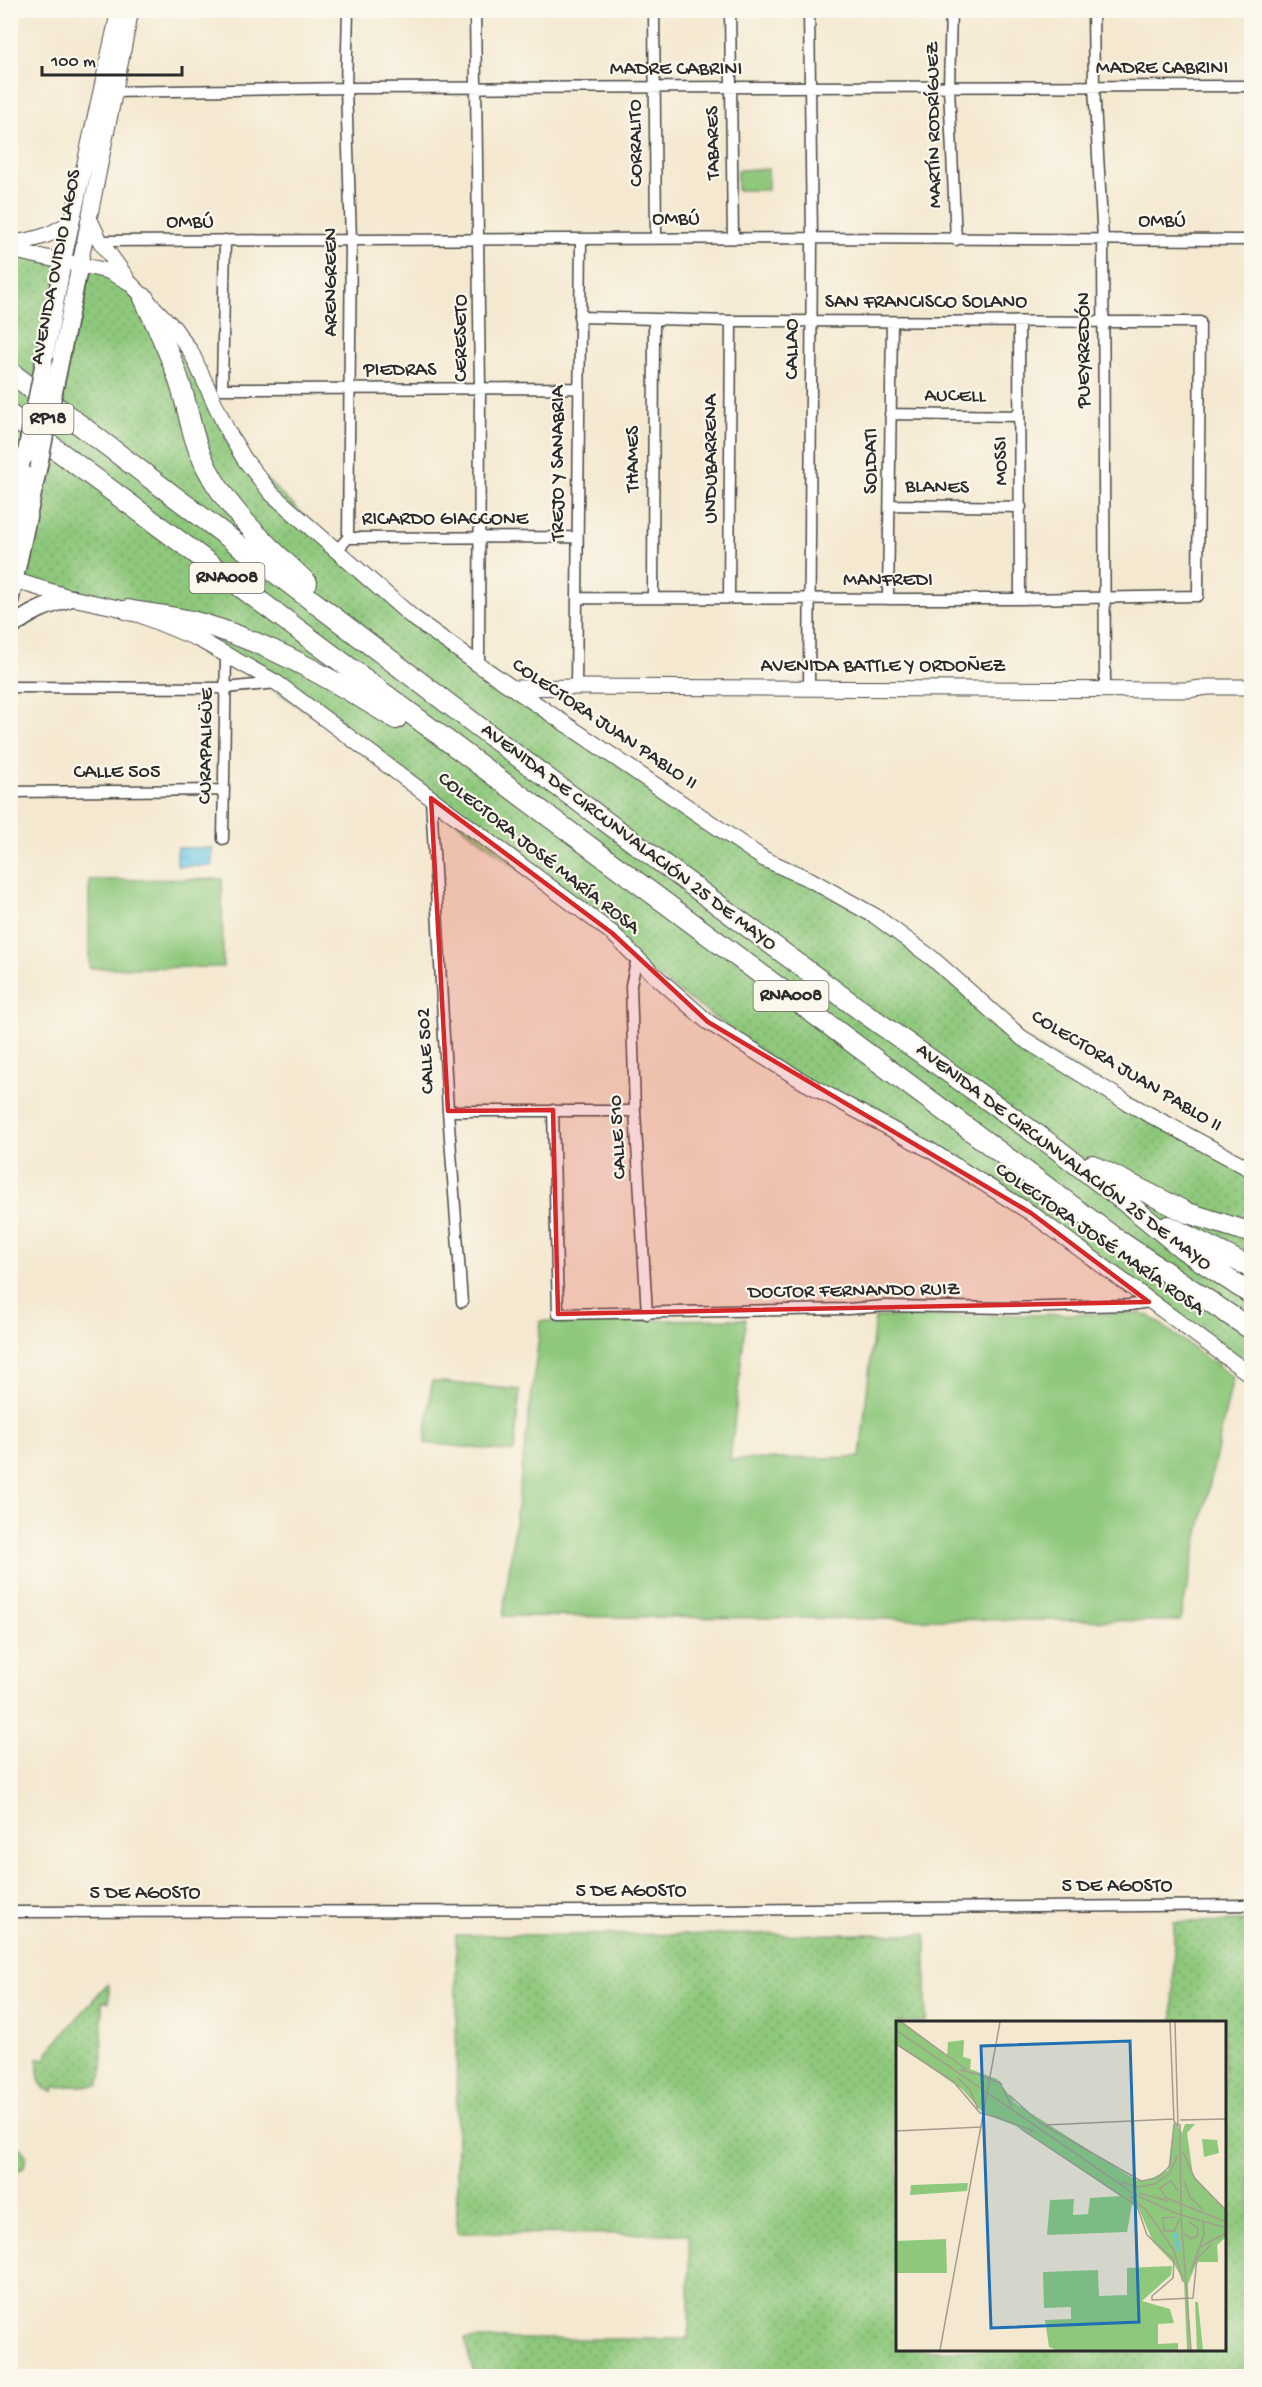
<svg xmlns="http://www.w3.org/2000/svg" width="1262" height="2387" viewBox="0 0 1262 2387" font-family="'Gochi Hand',sans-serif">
<defs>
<pattern id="grass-dots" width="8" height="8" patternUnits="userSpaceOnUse" patternTransform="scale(1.5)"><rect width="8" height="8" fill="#8ec87c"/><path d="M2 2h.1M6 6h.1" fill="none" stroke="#74a366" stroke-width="1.8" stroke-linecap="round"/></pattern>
<pattern id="water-ripples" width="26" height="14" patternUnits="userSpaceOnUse" patternTransform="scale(1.5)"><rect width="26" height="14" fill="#63c6e1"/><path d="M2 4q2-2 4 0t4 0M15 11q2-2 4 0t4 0" fill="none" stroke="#56aac1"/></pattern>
</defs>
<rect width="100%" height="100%" fill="#fbf7ec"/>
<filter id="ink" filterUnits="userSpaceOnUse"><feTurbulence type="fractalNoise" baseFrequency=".0167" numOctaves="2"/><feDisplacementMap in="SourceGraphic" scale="12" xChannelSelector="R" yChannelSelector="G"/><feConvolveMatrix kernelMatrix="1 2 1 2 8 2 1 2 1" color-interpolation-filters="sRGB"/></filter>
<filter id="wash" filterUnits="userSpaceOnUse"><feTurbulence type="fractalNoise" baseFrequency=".008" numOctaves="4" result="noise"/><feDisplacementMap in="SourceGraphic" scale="24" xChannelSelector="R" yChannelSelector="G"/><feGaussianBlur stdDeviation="1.35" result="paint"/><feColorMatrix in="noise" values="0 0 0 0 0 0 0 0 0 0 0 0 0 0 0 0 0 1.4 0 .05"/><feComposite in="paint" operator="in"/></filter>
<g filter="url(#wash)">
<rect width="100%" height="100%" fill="#f4e8d0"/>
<path fill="url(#grass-dots)" stroke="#5c7a54" stroke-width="1.5" d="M 10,250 L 108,271 L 174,328 L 245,460 L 411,616 L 764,859 L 875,916 L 1023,1038 L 1251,1170 L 1251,1376 L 1031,1213 L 804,1082 L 651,972 L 356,744 L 198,639 L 11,579 Z
M 1251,1921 L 1251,2376 L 474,2376 L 465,2339 L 689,2339 L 689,2234 L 457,2233 L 456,1935 L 926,1934 L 926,2022 L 898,2022 L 898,2350 L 1224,2350 L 1224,2022 L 1173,2022 L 1174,1922 Z
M 107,1984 L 109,1985 L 109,2002 L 102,2002 L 102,2074 L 99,2085 L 54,2087 L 53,2092 C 36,2088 38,2073 38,2059 L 47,2058 L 47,2053 Z
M 10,2147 L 20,2148 L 26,2155 L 24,2167 L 17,2172 L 11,2172 Z"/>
<path fill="#8ec87c" stroke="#5c7a54" stroke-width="1.5" d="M 768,169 L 768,190 L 737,190 L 737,170 Z
M 222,879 L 223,967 L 89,968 L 89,880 Z
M 1141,1313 L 1145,1317 L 1148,1315 L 1212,1362 L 1218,1362 L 1218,1367 L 1233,1377 L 1180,1621 L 503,1616 L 541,1321 L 746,1319 L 730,1460 L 860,1457 L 875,1317 Z
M 432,1381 L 520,1390 L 514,1452 L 425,1443 Z"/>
<path fill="url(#water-ripples)" stroke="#477886" stroke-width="1.5" d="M 177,848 L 212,848 L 212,866 L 177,866 Z"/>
</g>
<g filter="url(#ink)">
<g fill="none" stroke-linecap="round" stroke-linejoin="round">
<defs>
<path id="minor" d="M 475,10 L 480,388 L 479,665
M 654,10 L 656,238
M 730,10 L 733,238
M 809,10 L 812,238 L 809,688
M 951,10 L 949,87 L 956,240
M 1093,10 L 1094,87 L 1103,240 L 1105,690
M 110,92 L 346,88 L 1252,86
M 100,241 L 812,238 L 1252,240
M 1019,322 L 1020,599
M 222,389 L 577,388
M 222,389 L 225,240
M 890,414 L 1019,416
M 890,505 L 1021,507
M 348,538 L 577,537
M 337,550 L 348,538 L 351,240 L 346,88 L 348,10
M 577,598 L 1020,599 L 1198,596 L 1200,322 L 731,321 L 579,317
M 653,598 L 654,319
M 729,598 L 731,321
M 888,599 L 892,322
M 10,687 L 225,688 L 277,683
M 576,687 L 581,239
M 10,792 L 224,790
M 431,798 L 448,1111 L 462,1302
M 223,839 L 226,655
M 637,958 L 631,985 L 635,1111 L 647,1314
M 553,1110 L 558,1314 L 848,1309 L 885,1306 L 1010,1308 L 1130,1305 L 1149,1302
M 448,1111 L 635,1111
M 10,1912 L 606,1911 L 1252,1905"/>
<path id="secondary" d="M 89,218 L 100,241 L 126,277
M 10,243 C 37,240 50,236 72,221
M 10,250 L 108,271 L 129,282 L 174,328 L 191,352 L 228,432 L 245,460 L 271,493 L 411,616 L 479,665 L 764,859 L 811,880 L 875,916 L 932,958 L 1022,1038 L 1128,1103 L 1252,1170
M 63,262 L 119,10
M 80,264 L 131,10
M 10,579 L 72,598 L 128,610 L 198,639 L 277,683 L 612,933 L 651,972 L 708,1022 L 804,1082 L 930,1150 L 1031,1213 L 1252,1376
M 514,688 L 576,687 L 1187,690 L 1208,687 L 1252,687"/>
<path id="primary" d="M 45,356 L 63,262
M 59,368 L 80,264
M 10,530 L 25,457
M 10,602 L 38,470
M 10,629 C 28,612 49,605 72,598"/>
<path id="motorway" d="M 144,298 C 157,327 172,356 181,387 C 188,408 191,432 200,453 C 221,506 267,545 307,583
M 10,372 L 512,752 L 859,1009 L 1053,1146 L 1132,1207 L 1183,1249 L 1252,1295
M 10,415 L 1115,1238 L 1252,1330
M 128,610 C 154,615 181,617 206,625 C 274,645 335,681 396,719
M 1092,1165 L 1188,1213 L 1252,1233
M 1168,1226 L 1252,1268"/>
</defs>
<use href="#minor" stroke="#494744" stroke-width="13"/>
<use href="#secondary" stroke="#494744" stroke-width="17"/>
<use href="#primary" stroke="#494744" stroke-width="19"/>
<use href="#motorway" stroke="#494744" stroke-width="22"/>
<use href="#minor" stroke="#fff" stroke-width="10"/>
<use href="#secondary" stroke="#fff" stroke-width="15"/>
<use href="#primary" stroke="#fff" stroke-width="16"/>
<use href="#motorway" stroke="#fff" stroke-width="20"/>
<defs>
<path id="primary-bridge" d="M 25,457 L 45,356
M 38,470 L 59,368"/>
</defs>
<use href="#primary-bridge" stroke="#494744" stroke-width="19" stroke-linecap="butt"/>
<use href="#primary-bridge" stroke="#fff" stroke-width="16"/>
</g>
</g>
<path fill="#d62828" fill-opacity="0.2" stroke="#d62828" stroke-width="4.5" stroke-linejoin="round" d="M 431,798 L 612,933 L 708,1022 L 1031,1213 L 1149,1302 L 558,1314 L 553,1110 L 448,1111 Z"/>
<g text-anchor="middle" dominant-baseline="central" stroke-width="4.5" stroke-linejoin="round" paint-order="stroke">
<g fill="#fbf7ec" stroke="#696865" stroke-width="1.5">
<rect x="22.5" y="404" width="51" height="30" rx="4.5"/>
<rect x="189.5" y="563" width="75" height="30" rx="4.5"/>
<rect x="753.5" y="981" width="75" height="30" rx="4.5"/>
</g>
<g font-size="18" font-weight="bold" fill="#2b2b2b">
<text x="48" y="419">RP18</text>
<text x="227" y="578">RNA008</text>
<text x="791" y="996">RNA008</text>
</g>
<g font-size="20" fill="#2b2b2b" stroke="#fbf7ec">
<text x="1162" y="69">MADRE CABRINI</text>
<text x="676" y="70">MADRE CABRINI</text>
<text transform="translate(935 125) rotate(-91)">MARTÍN RODRÍGUEZ</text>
<text transform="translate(637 143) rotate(-91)">CORRALITO</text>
<text transform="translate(714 143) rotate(-91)">TABARES</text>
<text x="676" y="220">OMBÚ</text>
<text x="1162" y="222">OMBÚ</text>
<text x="190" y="223">OMBÚ</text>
<text transform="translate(57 267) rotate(-79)">AVENIDA OVIDIO LAGOS</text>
<text transform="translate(332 282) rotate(-90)">ARENGREEN</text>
<text x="926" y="303">SAN FRANCISCO SOLANO</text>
<text transform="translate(462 338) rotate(-90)">CERESETO</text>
<text transform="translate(793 349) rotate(-90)">CALLAO</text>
<text transform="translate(1085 350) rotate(-90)">PUEYRREDÓN</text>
<text x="400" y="371">PIEDRAS</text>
<text transform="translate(955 397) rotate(1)">AUCELL</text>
<text transform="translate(634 459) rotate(-90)">THAMES</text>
<text transform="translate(712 459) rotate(-90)">UNDUBARRENA</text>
<text transform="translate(872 461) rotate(-90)">SOLDATI</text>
<text transform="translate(1002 461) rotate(-91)">MOSSI</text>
<text transform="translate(559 463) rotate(-90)">TREJO Y SANABRIA</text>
<text transform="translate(937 488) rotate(1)">BLANES</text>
<text x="445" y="520">RICARDO GIACCONE</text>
<text x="888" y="581">MANFREDI</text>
<text x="883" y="667">AVENIDA BATTLE Y ORDOÑEZ</text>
<text transform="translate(604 725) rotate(34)">COLECTORA JUAN PABLO II</text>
<text transform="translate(207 746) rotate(-89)">CURAPALIGÜE</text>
<text x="117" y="773">CALLE 505</text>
<text transform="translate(628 838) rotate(37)">AVENIDA DE CIRCUNVALACIÓN 25 DE MAYO</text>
<text transform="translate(538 854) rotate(38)">COLECTORA JOSÉ MARÍA ROSA</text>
<text transform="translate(427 1051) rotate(-93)">CALLE 502</text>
<text transform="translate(1126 1072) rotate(31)">COLECTORA JUAN PABLO II</text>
<text transform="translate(619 1137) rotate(-93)">CALLE 510</text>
<text transform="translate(1063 1158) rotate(37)">AVENIDA DE CIRCUNVALACIÓN 25 DE MAYO</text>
<text transform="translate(1099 1240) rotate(35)">COLECTORA JOSÉ MARÍA ROSA</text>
<text transform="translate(854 1292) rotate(-1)">DOCTOR FERNANDO RUIZ</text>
<text x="1117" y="1887">5 DE AGOSTO</text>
<text x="631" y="1892">5 DE AGOSTO</text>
<text x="145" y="1894">5 DE AGOSTO</text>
</g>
</g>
<g transform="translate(896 2021)">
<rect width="330" height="330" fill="#f4e8d0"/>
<path d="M 0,1 L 7,1 L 51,35 L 52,21 L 68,19 L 67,36 L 75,38 L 74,48 L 101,58 L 119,82 L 240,159 L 250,160 L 272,149 L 278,100 L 286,112 L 289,103 L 299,103 L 291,112 L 297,154 L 330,189 L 330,216 L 300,243 L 292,263 L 294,329 L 291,329 L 288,261 L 278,243 L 257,221 L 243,188 L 120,105 L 88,93 L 67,69 L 0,23 ZM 276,245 L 275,254 L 246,280 L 274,288 L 278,302 L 262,303 L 262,323 L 282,322 L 282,329 L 160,329 L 153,326 L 149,299 L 175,298 L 175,286 L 148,287 L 147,251 L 202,249 L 203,275 L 231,274 L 231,247 Z" fill="#8ec87c"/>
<path d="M 72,162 L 71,170 L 14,174 L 15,164 ZM 225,175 L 236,183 L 231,211 L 151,214 L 154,179 L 178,178 L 177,194 L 192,193 L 194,177 ZM 50,218 L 51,252 L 0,252 L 0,220 ZM 321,220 L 322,241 L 303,241 L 302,238 ZM 299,281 L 302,281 L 307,329 L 301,329 Z" fill="#8ec87c"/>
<path d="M 306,118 L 321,119 L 323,132 L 308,136 Z" fill="#8ec87c"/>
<path fill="none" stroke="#63c6e1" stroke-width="3" d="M 279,212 L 283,230"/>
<path fill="none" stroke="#a49c8e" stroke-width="1.5" d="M 5,1 L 71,49M 274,1 L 278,100 L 282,105 L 279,1M 0,9 L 240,174 L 279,192 L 330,207M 0,23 L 57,60 L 84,92 L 105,97M 64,49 L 85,54M 83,54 L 106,63M 61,56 L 74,69 L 82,88M 103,60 L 116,86M 113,74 L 144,102 L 245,160 L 261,157 L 274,145 L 278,103M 103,97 L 140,111M 284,99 L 330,98M 284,103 L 285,196 L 295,329M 149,104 L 278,98M 125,108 L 241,185 L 251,214 L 278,239 L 277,257 L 256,275 L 256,279 L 297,277 L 301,237 L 316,223M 0,110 L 86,106M 287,131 L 299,158 L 330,189M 288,160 L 294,176 L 307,189M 225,161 L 242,166 L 259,163 L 274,152 L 281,135M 282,170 L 275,160 L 264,167 L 270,177 L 330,201M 243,172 L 272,180M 234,175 L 251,190 L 278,229 L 287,261M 279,196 L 267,197 L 268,210 L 278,210 L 283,199M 288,212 L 295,218 L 302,214 L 302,207 L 293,201M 304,226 L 330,212M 295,250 L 308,214 L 307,199M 44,329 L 104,1"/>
<path fill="#1f6fb2" fill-opacity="0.15" stroke="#1f6fb2" stroke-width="3" d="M 234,20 L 243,301 L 95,307 L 85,25 Z"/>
<rect width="330" height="330" fill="none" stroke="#2b2b2b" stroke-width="3"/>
</g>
<rect width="1262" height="2387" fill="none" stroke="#fbf7ec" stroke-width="36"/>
<path d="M42 66v9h140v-9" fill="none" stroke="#2b2b2b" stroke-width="3"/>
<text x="51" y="66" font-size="18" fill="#2b2b2b" stroke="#fbf7ec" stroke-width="4.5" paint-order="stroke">100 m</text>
</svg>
